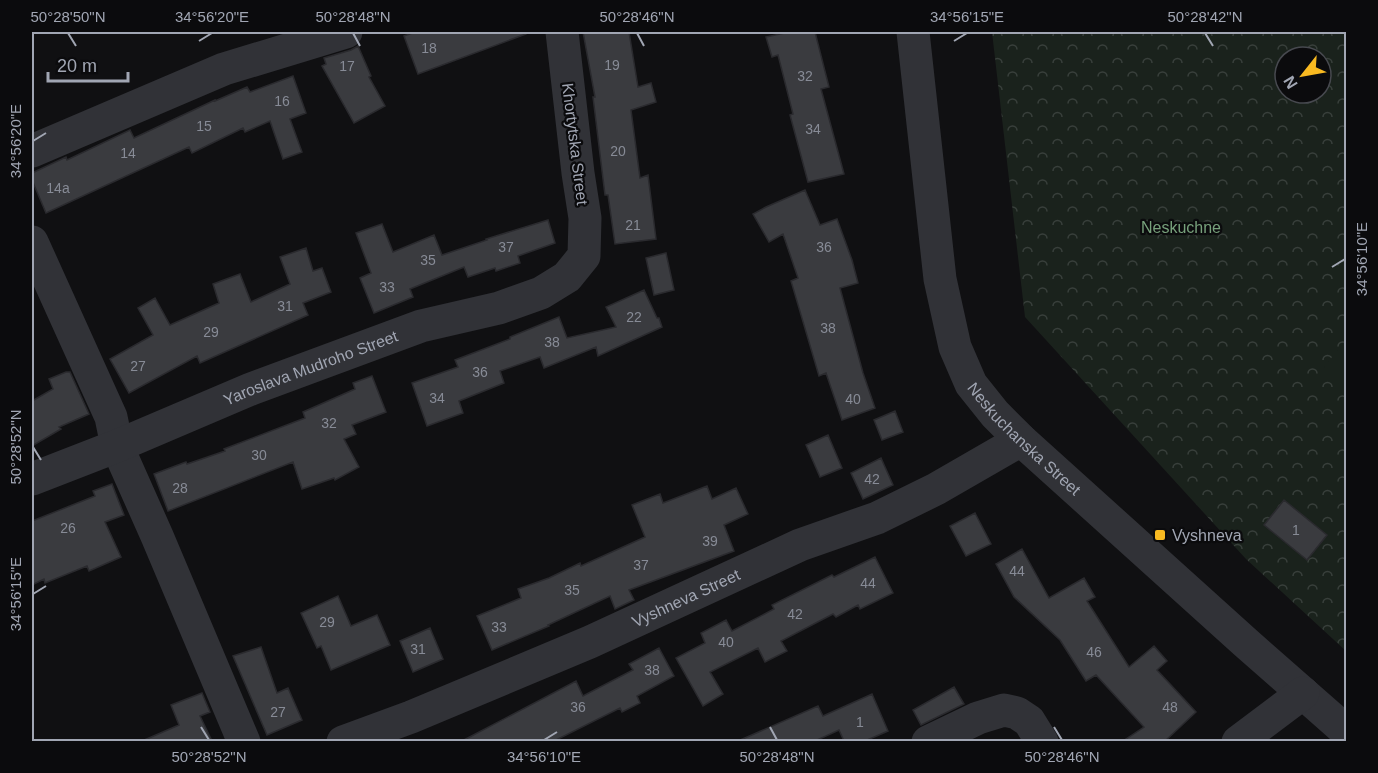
<svg xmlns="http://www.w3.org/2000/svg" width="1378" height="773" viewBox="0 0 1378 773" font-family="Arial,sans-serif">
<defs>
<pattern id="forest-crowns" width="20" height="18" patternUnits="userSpaceOnUse" patternTransform="scale(1.5)"><rect width="20" height="18" fill="#1a221c"/><path d="M2 6a3 3 0 1 1 6 0M12 15a3 3 0 1 1 6 0" fill="none" stroke="#383f3b"/></pattern>
</defs>
<rect width="100%" height="100%" fill="#101012"/>
<path fill="url(#forest-crowns)" fill-rule="evenodd" d="M 992,32 L 1346,32 L 1346,651 L 1246,559 L 1025,317 ZM 1285,57 L 1321,57 L 1321,93 L 1285,93 Z"/>
<path fill="#1a221c" d="M 1346,340 L 1346,392 L 1324,367 Z"/>
<path fill="#3a3b3f" stroke="#2a2a2e" stroke-width="1.5" d="M 415,32 L 526,32 L 526,34 L 418,74 L 404,36 Z
M 583,32 L 629,32 L 638,87 L 651,83 L 656,102 L 631,110 L 640,178 L 648,175 L 656,239 L 615,244 L 608,195 L 605,195 L 593,97 L 595,97 Z
M 789,32 L 815,32 L 829,87 L 821,89 L 844,174 L 808,182 L 790,115 L 793,114 L 778,55 L 772,57 L 766,37 Z
M 358,46 L 371,76 L 369,77 L 385,106 L 354,123 L 322,66 L 326,64 L 324,58 L 351,50 Z
M 293,76 L 306,113 L 290,119 L 302,152 L 283,159 L 270,121 L 245,132 L 243,128 L 192,153 L 189,147 L 46,213 L 32,180 L 32,173 L 66,157 L 67,160 L 130,130 L 134,138 L 215,100 L 215,101 L 247,87 L 250,92 Z
M 805,190 L 820,225 L 837,219 L 852,260 L 858,283 L 840,288 L 863,373 L 875,408 L 842,420 L 826,373 L 819,376 L 791,281 L 798,278 L 783,234 L 769,242 L 753,214 L 766,207 Z
M 548,220 L 555,243 L 518,256 L 520,263 L 496,271 L 495,268 L 468,277 L 464,267 L 410,289 L 413,297 L 374,313 L 360,278 L 371,273 L 356,233 L 382,224 L 393,252 L 434,235 L 442,255 L 487,240 L 486,239 Z
M 306,248 L 313,271 L 322,268 L 331,292 L 303,303 L 308,315 L 200,363 L 197,356 L 129,393 L 110,359 L 153,335 L 138,308 L 155,298 L 170,325 L 219,303 L 213,284 L 240,274 L 251,302 L 290,284 L 280,257 Z
M 666,253 L 674,290 L 654,295 L 646,258 Z
M 644,290 L 657,318 L 659,318 L 662,327 L 598,356 L 596,347 L 544,368 L 540,357 L 500,371 L 504,383 L 459,401 L 463,413 L 427,426 L 412,383 L 458,367 L 455,360 L 510,339 L 510,337 L 559,317 L 567,338 L 616,327 L 606,307 Z
M 66,372 L 70,372 L 89,414 L 59,427 L 61,429 L 32,446 L 32,401 L 53,389 L 49,379 Z
M 372,376 L 386,412 L 352,425 L 356,434 L 344,439 L 359,467 L 335,480 L 334,478 L 302,489 L 293,462 L 168,511 L 154,474 L 186,462 L 187,464 L 225,451 L 224,449 L 305,418 L 303,412 L 355,389 L 353,383 Z
M 895,411 L 903,432 L 882,440 L 874,420 Z
M 828,435 L 842,468 L 820,477 L 806,445 Z
M 881,458 L 893,485 L 863,499 L 851,473 Z
M 112,484 L 124,515 L 105,522 L 121,557 L 89,571 L 87,566 L 45,583 L 44,579 L 32,585 L 32,521 L 95,496 L 93,491 Z
M 707,486 L 712,499 L 736,488 L 748,514 L 724,525 L 734,551 L 629,590 L 634,600 L 615,609 L 610,596 L 548,625 L 549,626 L 492,650 L 477,616 L 521,598 L 518,589 L 549,578 L 580,563 L 581,566 L 645,537 L 632,505 L 660,494 L 663,503 Z
M 1284,500 L 1327,535 L 1307,560 L 1264,525 Z
M 975,513 L 991,544 L 966,556 L 950,526 Z
M 1022,549 L 1049,598 L 1084,578 L 1095,597 L 1087,601 L 1129,667 L 1154,646 L 1167,661 L 1157,670 L 1196,712 L 1165,741 L 1123,741 L 1144,727 L 1096,675 L 1086,681 L 1060,640 L 1014,597 L 996,564 Z
M 875,557 L 893,593 L 860,609 L 858,605 L 836,617 L 833,614 L 781,641 L 787,651 L 765,662 L 758,648 L 710,672 L 723,694 L 703,706 L 676,658 L 705,643 L 701,633 L 726,620 L 732,631 L 774,609 L 772,605 L 832,575 L 834,577 Z
M 338,596 L 351,626 L 377,615 L 390,645 L 331,670 L 321,646 L 317,648 L 301,613 Z
M 430,628 L 443,659 L 413,672 L 400,641 Z
M 261,647 L 277,693 L 288,688 L 302,720 L 267,735 L 233,656 Z
M 659,648 L 674,676 L 637,696 L 640,703 L 622,712 L 620,708 L 554,741 L 462,741 L 576,681 L 583,696 L 633,670 L 629,664 Z
M 954,687 L 964,704 L 921,725 L 913,710 Z
M 202,693 L 210,712 L 200,716 L 212,741 L 142,741 L 179,725 L 171,705 Z
M 872,694 L 888,731 L 865,741 L 844,741 L 839,730 L 815,741 L 738,741 L 818,706 L 823,716 Z"/>
<g fill="none" stroke-linecap="round" stroke-linejoin="round">
<g stroke="#313237" stroke-width="33">
<path id="s1" d="M 913,32 L 940,279 L 955,347 L 971,384 L 995,414 L 1021,440 L 1246,643 L 1346,731"/>
<path d="M 32,151 L 224,69 L 346,32"/>
<path d="M 32,242 L 111,417 L 117,446 L 157,536 L 244,742"/>
<path id="s2" d="M 32,479 L 117,446 L 251,389 L 421,326 L 499,308 L 541,293 L 567,277 L 584,256 L 585,218 L 578,173 L 562,32"/>
<path id="s3" d="M 343,742 L 411,717 L 590,642 L 800,545 L 877,518 L 936,489 L 1021,440"/>
<path d="M 928,742 L 978,718 L 1004,710 L 1017,713 L 1029,721 L 1042,742"/>
<path d="M 1238,742 L 1303,693"/>
</g>
</g>
<path fill="none" stroke="#a1a6b3" stroke-width="2" d="M 68,33 L 76,46M 353,33 L 360,46M 637,33 L 644,46M 1205,33 L 1213,46M 199,41 L 212,33M 954,41 L 967,33M 33,141 L 46,133M 1332,267 L 1345,259M 33,447 L 41,460M 33,594 L 46,586M 201,727 L 209,740M 770,727 L 777,740M 1054,727 L 1062,740M 544,740 L 557,732"/>
<rect fill="#f9ba21" stroke="#0b0b0d" stroke-width="2" x="1154" y="529" width="12" height="12" rx="3"/>
<g text-anchor="middle" dominant-baseline="central" stroke-width="4.5" stroke-linejoin="round" paint-order="stroke">
<g font-size="14" fill="#878b96">
<text x="429" y="48">18</text>
<text x="612" y="65">19</text>
<text x="347" y="66">17</text>
<text x="805" y="76">32</text>
<text x="282" y="101">16</text>
<text x="204" y="126">15</text>
<text x="813" y="129">34</text>
<text x="618" y="151">20</text>
<text x="128" y="153">14</text>
<text x="58" y="188">14а</text>
<text x="633" y="225">21</text>
<text x="506" y="247">37</text>
<text x="824" y="247">36</text>
<text x="428" y="260">35</text>
<text x="387" y="287">33</text>
<text x="285" y="306">31</text>
<text x="634" y="317">22</text>
<text x="828" y="328">38</text>
<text x="211" y="332">29</text>
<text x="552" y="342">38</text>
<text x="138" y="366">27</text>
<text x="480" y="372">36</text>
<text x="437" y="398">34</text>
<text x="853" y="399">40</text>
<text x="329" y="423">32</text>
<text x="259" y="455">30</text>
<text x="872" y="479">42</text>
<text x="180" y="488">28</text>
<text x="68" y="528">26</text>
<text x="1296" y="530">1</text>
<text x="710" y="541">39</text>
<text x="641" y="565">37</text>
<text x="1017" y="571">44</text>
<text x="868" y="583">44</text>
<text x="572" y="590">35</text>
<text x="795" y="614">42</text>
<text x="327" y="622">29</text>
<text x="499" y="627">33</text>
<text x="726" y="642">40</text>
<text x="418" y="649">31</text>
<text x="1094" y="652">46</text>
<text x="652" y="670">38</text>
<text x="578" y="707">36</text>
<text x="1170" y="707">48</text>
<text x="278" y="712">27</text>
<text x="860" y="722">1</text>
</g>
<g font-size="16" fill="#a1a6b3" stroke="#0b0b0d">
<text transform="translate(575 144) rotate(83)">Khortytska Street</text>
<text stroke="none"><textPath href="#s2" startOffset="300">Yaroslava Mudroho Street</textPath></text>
<text stroke="none"><textPath href="#s1" startOffset="435">Neskuchanska Street</textPath></text>
<text stroke="none"><textPath href="#s3" startOffset="372">Vyshneva Street</textPath></text>
</g>
<g font-size="16" fill="#77a07b" stroke="#0b0b0d">
<text x="1181" y="227">Neskuchne</text>
</g>
<g font-size="16" fill="#a1a6b3" stroke="#0b0b0d" text-anchor="start">
<text x="1172" y="535">Vyshneva</text>
</g>
</g>
<rect width="1378" height="773" fill="none" stroke="#0b0b0d" stroke-width="66"/>
<g transform="translate(1303 75) rotate(239)"><circle r="28" fill="#0b0b0d" stroke="#47494f" stroke-width="1.5"/>
<path d="M0-4.5L10 22L0 15L-10 22Z" fill="#f9ba21"/>
<text y="-9" font-size="16" font-weight="bold" text-anchor="middle" fill="#a1a6b3">N</text>
</g>
<path d="M48 72v9h80v-9" fill="none" stroke="#a1a6b3" stroke-width="3"/>
<text x="57" y="72" font-size="18" fill="#a1a6b3" stroke="#0b0b0d" stroke-width="4.5" paint-order="stroke">20 m</text>
<rect x="33" y="33" width="1312" height="707" fill="none" stroke="#a1a6b3" stroke-width="2"/>
<g font-size="15" text-anchor="middle" fill="#a1a6b3">
<text x="68" y="22">50°28'50"N</text>
<text x="212" y="22">34°56'20"E</text>
<text x="353" y="22">50°28'48"N</text>
<text x="637" y="22">50°28'46"N</text>
<text x="967" y="22">34°56'15"E</text>
<text x="1205" y="22">50°28'42"N</text>
<text transform="translate(16 141) rotate(-90)" y="5">34°56'20"E</text>
<text transform="translate(1362 259) rotate(-90)" y="5">34°56'10"E</text>
<text transform="translate(16 447) rotate(-90)" y="5">50°28'52"N</text>
<text transform="translate(16 594) rotate(-90)" y="5">34°56'15"E</text>
<text x="209" y="762">50°28'52"N</text>
<text x="544" y="762">34°56'10"E</text>
<text x="777" y="762">50°28'48"N</text>
<text x="1062" y="762">50°28'46"N</text>
</g>
</svg>
